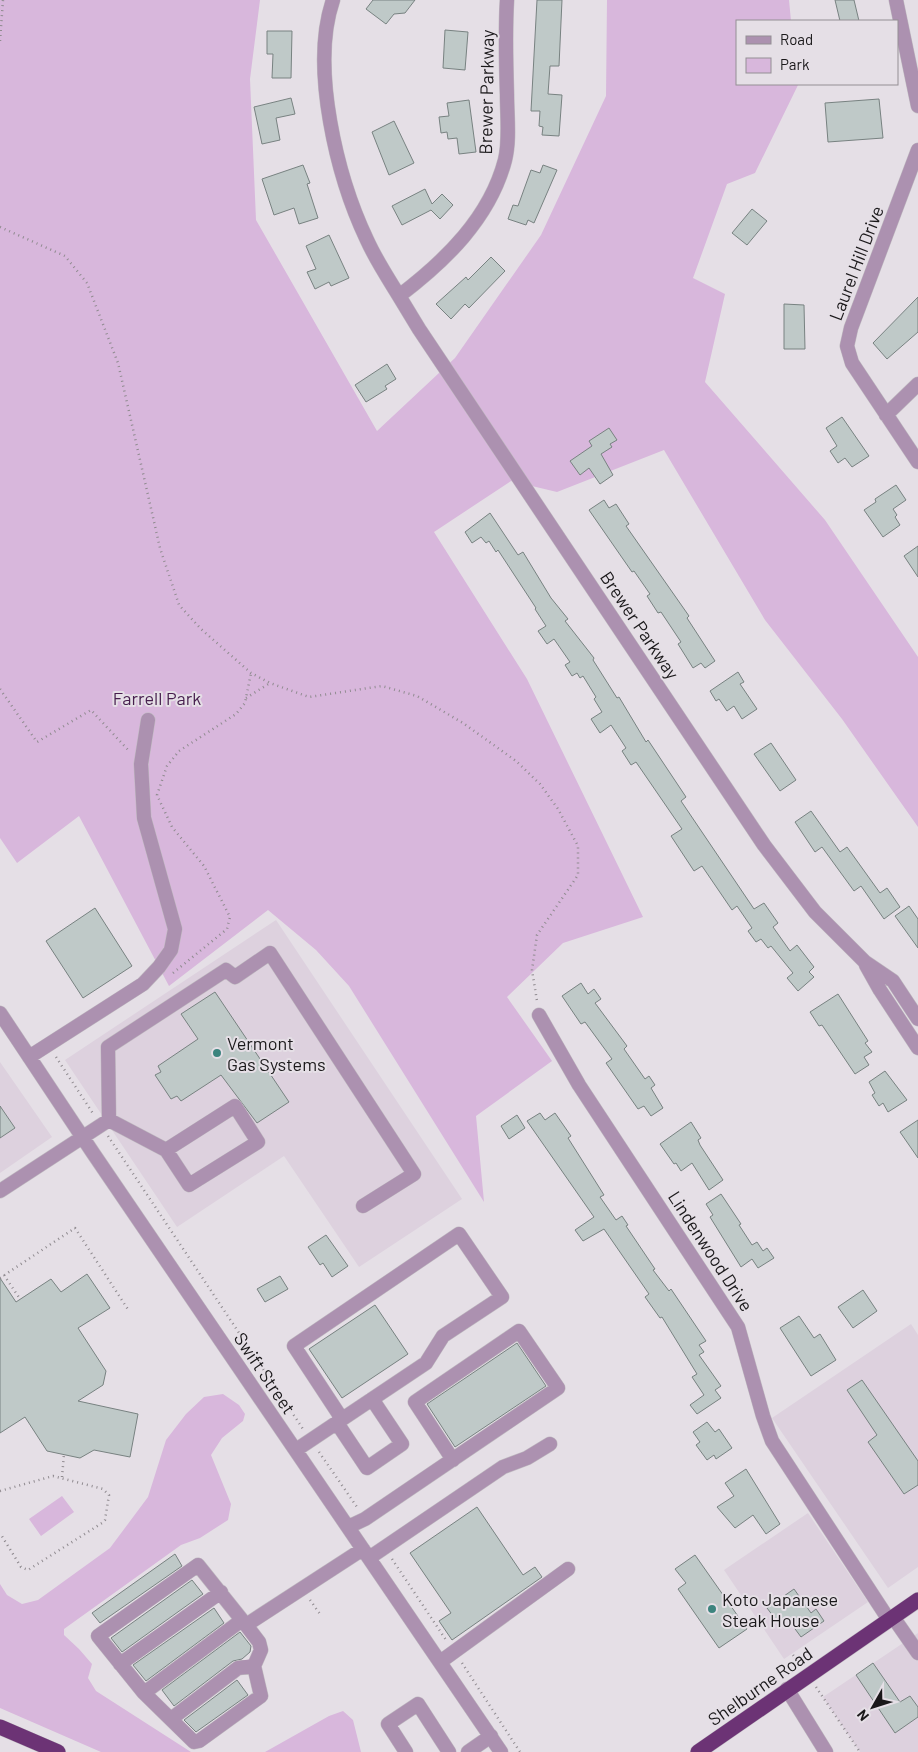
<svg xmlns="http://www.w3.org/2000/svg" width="918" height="1752" viewBox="0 0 918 1752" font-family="Barlow,sans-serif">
<rect width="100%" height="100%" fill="#e5dfe6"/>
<path fill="#ddd1de" d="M 276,920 L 462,1199 L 359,1267 L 284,1156 L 177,1227 L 65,1060 Z
M 0,1062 L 52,1137 L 0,1173 Z
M 911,1324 L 918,1335 L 918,1567 L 888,1588 L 772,1418 Z
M 808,1513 L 868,1602 L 784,1659 L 724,1570 Z
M 918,1633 L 918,1752 L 860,1752 L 823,1697 Z"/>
<path fill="#d8b7dc" d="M 0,0 L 260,0 L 250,79 L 256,220 L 377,431 L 455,358 L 541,235 L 606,96 L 607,0 L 789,0 L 791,21 L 737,21 L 737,84 L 798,85 L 755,173 L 727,184 L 693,278 L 725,294 L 705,382 L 825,520 L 918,657 L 918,827 L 842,719 L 765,620 L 664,450 L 557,492 L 511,481 L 434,532 L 527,679 L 643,917 L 563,943 L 507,997 L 552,1061 L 476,1116 L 484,1202 L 349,986 L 316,950 L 268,910 L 169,986 L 79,816 L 17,863 L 0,838 Z
M 223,1394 L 239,1405 L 245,1414 L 243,1421 L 222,1438 L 211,1455 L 231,1504 L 228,1520 L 200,1538 L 181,1545 L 64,1629 L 64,1635 L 79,1649 L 92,1664 L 88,1678 L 96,1691 L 191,1752 L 101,1752 L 0,1708 L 0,1584 L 7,1595 L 22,1604 L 38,1600 L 110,1548 L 148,1497 L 166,1440 L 186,1414 L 204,1397 Z
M 62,1496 L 74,1512 L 41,1536 L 29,1519 Z
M 343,1711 L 353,1720 L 361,1752 L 265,1752 L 329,1716 Z"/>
<path fill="#bfc9c8" stroke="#788281" d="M 373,0 L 415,0 L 405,13 L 394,14 L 386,24 L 366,9 Z
M 537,0 L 562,0 L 559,66 L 550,66 L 548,94 L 562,95 L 559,136 L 542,135 L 543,127 L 539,126 L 540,111 L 531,111 Z
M 835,0 L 854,0 L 859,21 L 840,21 Z
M 445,30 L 468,32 L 465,70 L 443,68 Z
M 267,31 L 292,31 L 291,78 L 272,78 L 273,54 L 267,54 Z
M 291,98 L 295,114 L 276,118 L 280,140 L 262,144 L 254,107 Z
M 879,99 L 883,138 L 828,142 L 825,103 Z
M 469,100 L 476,152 L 459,154 L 457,138 L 448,139 L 447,132 L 441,133 L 439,117 L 449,116 L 447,103 Z
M 394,121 L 414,163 L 389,175 L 372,132 Z
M 303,165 L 310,183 L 307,184 L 318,218 L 299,224 L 294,208 L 274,215 L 262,179 Z
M 543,165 L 557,170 L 534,223 L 528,220 L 526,225 L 508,219 L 513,205 L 518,206 L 531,170 L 540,173 Z
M 425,189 L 432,204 L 442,194 L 453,205 L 440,219 L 431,210 L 402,225 L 392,206 Z
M 752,209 L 767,221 L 747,245 L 732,233 Z
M 329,235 L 349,278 L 331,286 L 329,282 L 315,289 L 307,272 L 316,269 L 306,246 Z
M 491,257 L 505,271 L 469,308 L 465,304 L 451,319 L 436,304 L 466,277 L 468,280 Z
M 918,297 L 918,332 L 887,359 L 873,343 Z
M 784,304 L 804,305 L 805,349 L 784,349 Z
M 387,364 L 396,379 L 385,386 L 387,389 L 366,402 L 355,385 Z
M 842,417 L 869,456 L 852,467 L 845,458 L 838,463 L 830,451 L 837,446 L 826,428 Z
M 609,428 L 617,440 L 610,444 L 612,447 L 601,454 L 613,475 L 600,484 L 589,468 L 580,475 L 570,461 L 592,446 L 589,441 Z
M 896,485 L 906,500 L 893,509 L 897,515 L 895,517 L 900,525 L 883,537 L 864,510 L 876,502 L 875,499 Z
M 604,500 L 609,508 L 616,504 L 629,524 L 626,526 L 689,616 L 687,618 L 715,661 L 705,668 L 701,663 L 693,668 L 678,644 L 681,642 L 661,612 L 658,613 L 647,596 L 650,594 L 634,571 L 632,572 L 589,510 Z
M 490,513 L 518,555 L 523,552 L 551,598 L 568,619 L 565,621 L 594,658 L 593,660 L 617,698 L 619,697 L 646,742 L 648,740 L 686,797 L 681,801 L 754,909 L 764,903 L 778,923 L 773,927 L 790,951 L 797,945 L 814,967 L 809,972 L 814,977 L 798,991 L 787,978 L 793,973 L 771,946 L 768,948 L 761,939 L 756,942 L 748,931 L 752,928 L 737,906 L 732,910 L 702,866 L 694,871 L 671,836 L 682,829 L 636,762 L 631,765 L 622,751 L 626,748 L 611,725 L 600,733 L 591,719 L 602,712 L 594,699 L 596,697 L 583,676 L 580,678 L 577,673 L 572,676 L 565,665 L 570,662 L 554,639 L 547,644 L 538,631 L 546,626 L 535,609 L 536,608 L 498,550 L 496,552 L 489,541 L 486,543 L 481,537 L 472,543 L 465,532 Z
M 918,546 L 918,577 L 904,556 Z
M 738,672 L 744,682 L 740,684 L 757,709 L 742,719 L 734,706 L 727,711 L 719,699 L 716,701 L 710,691 Z
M 771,743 L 796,780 L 780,791 L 754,754 Z
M 811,811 L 840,852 L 847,847 L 880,893 L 887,888 L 900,907 L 884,919 L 861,886 L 854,891 L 822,847 L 815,852 L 795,822 Z
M 909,906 L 918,919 L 918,948 L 895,916 Z
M 95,908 L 132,966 L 83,998 L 46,941 Z
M 581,983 L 588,994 L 594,989 L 601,999 L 595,1003 L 627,1046 L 624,1049 L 645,1079 L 649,1076 L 655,1085 L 651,1088 L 663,1108 L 651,1116 L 644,1106 L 638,1109 L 606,1063 L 612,1059 L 585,1022 L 581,1024 L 562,996 Z
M 215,992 L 289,1102 L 257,1123 L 221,1075 L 181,1101 L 177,1096 L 171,1099 L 155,1075 L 161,1072 L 158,1066 L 198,1039 L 181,1014 Z
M 838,994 L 868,1041 L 865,1043 L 872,1052 L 864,1057 L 869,1065 L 855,1074 L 822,1025 L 819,1026 L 810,1012 Z
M 885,1071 L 907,1100 L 888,1112 L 883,1103 L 879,1106 L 872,1095 L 875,1093 L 869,1082 Z
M 0,1106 L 15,1128 L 0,1138 Z
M 540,1113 L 545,1120 L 555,1113 L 571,1136 L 568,1138 L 604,1195 L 600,1197 L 616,1220 L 622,1216 L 628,1225 L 626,1226 L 655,1269 L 653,1270 L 669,1291 L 671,1289 L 706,1341 L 699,1345 L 704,1352 L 699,1355 L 721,1386 L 715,1390 L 721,1398 L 697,1414 L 690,1405 L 704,1395 L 692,1377 L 697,1374 L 662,1317 L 660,1318 L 645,1297 L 649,1294 L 604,1229 L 583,1241 L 575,1230 L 594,1217 L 527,1121 Z
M 517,1115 L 525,1128 L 509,1139 L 501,1126 Z
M 918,1120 L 918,1158 L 900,1132 Z
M 691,1122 L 701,1138 L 698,1140 L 700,1145 L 723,1180 L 709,1190 L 692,1163 L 681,1171 L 676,1163 L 674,1164 L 660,1144 Z
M 721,1194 L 741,1224 L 739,1225 L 752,1245 L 757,1242 L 763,1251 L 767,1248 L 774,1258 L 758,1268 L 752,1259 L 741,1267 L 710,1217 L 713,1215 L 706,1204 Z
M 326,1235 L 348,1266 L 332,1277 L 323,1263 L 320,1265 L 308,1247 Z
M 87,1274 L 110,1308 L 78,1328 L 106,1371 L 103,1385 L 78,1401 L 138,1414 L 130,1457 L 94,1450 L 80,1458 L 47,1451 L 25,1417 L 0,1433 L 0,1278 L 16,1302 L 51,1279 L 61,1292 Z
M 280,1276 L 288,1289 L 265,1302 L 257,1289 Z
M 863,1290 L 877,1311 L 853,1328 L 838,1307 Z
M 375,1305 L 408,1354 L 342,1398 L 309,1349 Z
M 799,1316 L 814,1338 L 820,1334 L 836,1360 L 811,1376 L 780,1328 Z
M 517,1343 L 546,1386 L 455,1447 L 427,1404 Z
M 862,1380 L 918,1461 L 918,1485 L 904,1494 L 868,1442 L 877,1435 L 847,1390 Z
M 707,1422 L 715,1432 L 719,1429 L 732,1448 L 716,1459 L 714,1455 L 707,1460 L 696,1445 L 700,1442 L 693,1432 Z
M 746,1469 L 780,1524 L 766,1534 L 753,1515 L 735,1528 L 717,1507 L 734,1496 L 725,1483 Z
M 477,1507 L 523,1575 L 535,1567 L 542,1577 L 452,1640 L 439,1621 L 451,1613 L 410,1553 Z
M 175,1554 L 182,1566 L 100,1623 L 92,1613 Z
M 695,1555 L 747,1629 L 719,1648 L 678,1589 L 686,1583 L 675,1569 Z
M 192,1580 L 203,1594 L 122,1652 L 111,1638 Z
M 794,1589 L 811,1613 L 816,1609 L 824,1621 L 801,1637 L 787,1618 L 779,1624 L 767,1608 Z
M 214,1608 L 224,1623 L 146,1681 L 133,1665 Z
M 240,1632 L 251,1646 L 250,1652 L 242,1659 L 233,1661 L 174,1706 L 162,1690 Z
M 873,1663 L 900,1702 L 910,1696 L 918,1707 L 918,1717 L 895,1733 L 856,1675 Z
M 237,1680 L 248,1695 L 196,1732 L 184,1720 Z"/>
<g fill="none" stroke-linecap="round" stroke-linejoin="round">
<defs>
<path id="minor" d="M 333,0 C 310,67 337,177 367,240 C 376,260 388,278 399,296 C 445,261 490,218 505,160 C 510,140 507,116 507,95 C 506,63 505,32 507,0
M 896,0 L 918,106
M 918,150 L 851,328 L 847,346 L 852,363 L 918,462
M 399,296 L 419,329 L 764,845 L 815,912 L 865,962 L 893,981 L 918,1019
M 886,415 L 918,384
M 866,965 L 880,990 L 918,1048
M 0,1013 L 93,1153 L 501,1752
M 539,1015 L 579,1085 L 738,1327 L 763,1416 L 772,1441 L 889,1620
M 29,1057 L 143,984 L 159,967 L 171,950 L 175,929 L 144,818 L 141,764 L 148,720
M 109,1120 L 108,1047 L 226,970 L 235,977 L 270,953 L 414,1174 L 363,1206
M 0,1191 L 109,1120 L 166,1150 L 189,1185 L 258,1142 L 235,1106 L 166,1150
M 337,1423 L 367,1468 L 402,1444 L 372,1399
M 296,1450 L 426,1363 L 443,1336 L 502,1297 L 459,1234 L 294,1346 L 342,1419
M 348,1527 L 365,1519 L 558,1388 L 519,1331 L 415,1402 L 453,1460
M 369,1558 L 503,1467 L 527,1458 L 550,1444
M 893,1617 L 918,1653
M 246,1625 L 259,1642 L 261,1650 L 254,1666 L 261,1696 L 199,1741 L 194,1742 L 144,1693 L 98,1636 L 198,1565 L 246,1625 L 363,1549
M 440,1662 L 568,1569
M 120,1664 L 221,1592
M 787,1689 L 826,1752
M 144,1693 L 242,1620
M 171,1719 L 238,1668 L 254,1666
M 406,1752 L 388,1724 L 418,1704 L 449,1752
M 468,1752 L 491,1736"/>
<path id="highway" d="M 0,1727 L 58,1752
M 698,1752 L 918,1600"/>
</defs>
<use href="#minor" stroke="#c0bbc1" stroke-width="15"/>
<use href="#highway" stroke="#c0bbc1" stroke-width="16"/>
<path stroke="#908b90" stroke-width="2.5" stroke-dasharray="1 4" stroke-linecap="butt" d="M 0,41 L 3,0
M 0,227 L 65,256 L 87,283 L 118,363 L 160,548 L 179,605 L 201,629 L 251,673 L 270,683 L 309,697 L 382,686 L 417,696 L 463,723 L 516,761 L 540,784 L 558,809 L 578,846 L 578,875 L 537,935 L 532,970 L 537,1001
M 0,689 L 37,742 L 91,710 L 130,752
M 246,698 L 270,683
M 173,973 L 227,929 L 230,917 L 204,866 L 172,827 L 157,795 L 167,766 L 179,751 L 236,714 L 245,703 L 251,673
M 56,1057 L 94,1115
M 108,1136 L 303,1429
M 4,1275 L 20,1299
M 0,1278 L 75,1228 L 129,1311
M 319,1452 L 357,1507
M 62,1477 L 64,1454
M 0,1491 L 53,1476 L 103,1489 L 109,1495 L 105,1520 L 102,1523 L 28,1570 L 21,1567 L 0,1533
M 392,1559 L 446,1640
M 310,1600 L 320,1614
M 793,1655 L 800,1664
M 462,1663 L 520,1752
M 816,1687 L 860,1752"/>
<use href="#minor" stroke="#ac91b0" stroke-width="14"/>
<use href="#highway" stroke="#6c3375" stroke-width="15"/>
</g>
<g fill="#3c847e" stroke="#e5dfe6" stroke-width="2">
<circle cx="217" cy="1053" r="5"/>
<circle cx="712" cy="1609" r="5"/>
</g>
<g text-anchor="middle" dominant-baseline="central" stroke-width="4" stroke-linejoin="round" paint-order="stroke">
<g font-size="18" fill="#1a181a" stroke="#e5dfe6">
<text transform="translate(486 92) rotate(-89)">Brewer Parkway</text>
<text transform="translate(856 263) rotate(-69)">Laurel Hill Drive</text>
<text transform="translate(640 625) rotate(56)">Brewer Parkway</text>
<text transform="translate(711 1251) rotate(57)">Lindenwood Drive</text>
<text transform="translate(265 1373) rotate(56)">Swift Street</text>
<text transform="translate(760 1686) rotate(-35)">Shelburne Road</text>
</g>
<g font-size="18" fill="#471f4e" stroke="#e5dfe6">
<text x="157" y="698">Farrell Park</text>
</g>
<g font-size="18" fill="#1a181a" stroke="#e5dfe6" text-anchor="start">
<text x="227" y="1043">Vermont<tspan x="227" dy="21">Gas Systems</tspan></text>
<text x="722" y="1599">Koto Japanese<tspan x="722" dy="21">Steak House</tspan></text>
</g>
</g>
<rect x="736" y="20" width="162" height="65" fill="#e5dfe6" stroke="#948f94"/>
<rect x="746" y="36" width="25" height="8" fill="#ac91b0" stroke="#948f94"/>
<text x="780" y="45" font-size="15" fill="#1a181a">Road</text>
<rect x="746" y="58" width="25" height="15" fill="#d8b7dc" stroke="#948f94"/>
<text x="780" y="70" font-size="15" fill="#1a181a">Park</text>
<g transform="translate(873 1707) rotate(231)" stroke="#e5dfe6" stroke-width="4" paint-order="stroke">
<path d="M0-4L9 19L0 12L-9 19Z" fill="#1a181a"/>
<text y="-8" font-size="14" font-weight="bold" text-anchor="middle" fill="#1a181a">N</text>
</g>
</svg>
